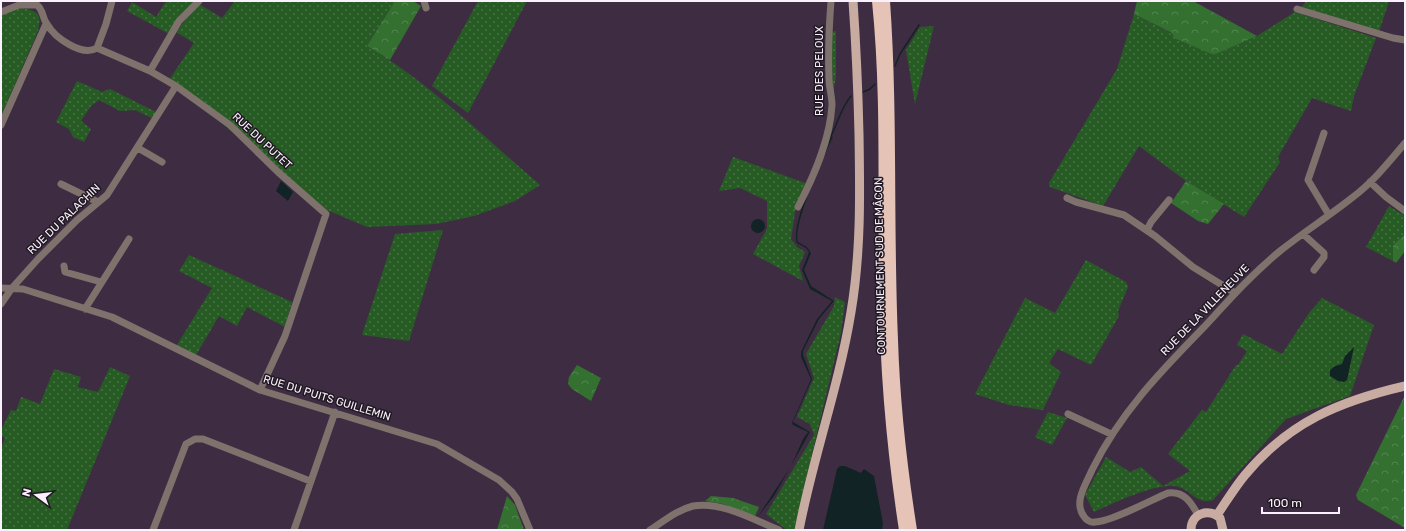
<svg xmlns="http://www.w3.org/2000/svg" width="1406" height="531" viewBox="0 0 1406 531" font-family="Rubik,sans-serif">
<defs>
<pattern id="grass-dots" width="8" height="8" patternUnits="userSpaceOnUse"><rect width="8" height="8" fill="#275b24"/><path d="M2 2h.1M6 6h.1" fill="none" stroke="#477345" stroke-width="1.8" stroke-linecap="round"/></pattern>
<pattern id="forest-crowns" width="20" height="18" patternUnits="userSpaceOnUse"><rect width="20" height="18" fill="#347030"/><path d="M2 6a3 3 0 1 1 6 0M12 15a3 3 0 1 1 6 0" fill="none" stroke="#52854f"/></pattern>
</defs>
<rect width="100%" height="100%" fill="#3e2d42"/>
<path fill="url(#grass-dots)" d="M 166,1 L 196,1 L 180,15 L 169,34 L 127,11 L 132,2 L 156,17 Z
M 235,1 L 395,1 L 367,46 C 431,84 484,137 540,185 L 515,201 L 474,216 L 436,224 L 367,227 L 327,210 L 169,80 L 194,43 L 176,32 L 188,16 L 199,4 L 222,18 Z
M 478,1 L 527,1 L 468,113 L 432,86 Z
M 1306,1 L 1389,1 L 1379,32 L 1302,7 Z
M 21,8 C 38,11 42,13 38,31 L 1,117 L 1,14 Z
M 1295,12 L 1376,38 L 1354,96 L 1351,111 L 1312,98 L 1278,157 L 1280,162 L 1244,217 L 1186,181 L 1139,146 L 1103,206 L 1050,187 L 1049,183 L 1117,69 L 1134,14 L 1214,55 L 1257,36 Z
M 934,26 L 915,104 L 906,50 L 920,27 Z
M 836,31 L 836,76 L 833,95 L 831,32 Z
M 77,81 L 102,92 L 110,89 L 156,112 L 152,118 L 135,110 L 120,111 L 99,100 L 91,106 L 81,121 L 91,129 L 84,142 L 73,137 L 69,129 L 56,122 Z
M 733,157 L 808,184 L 796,206 L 791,239 L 797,247 L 805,252 L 799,266 L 803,281 L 753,254 L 767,229 L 767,201 L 740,188 L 719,191 Z
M 1389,206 L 1405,216 L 1405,234 L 1393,245 L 1393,261 L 1366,247 Z
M 443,230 L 409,341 L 362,335 L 395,234 Z
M 189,255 L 292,302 L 285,327 L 247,307 L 237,326 L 219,316 L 196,355 L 177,345 L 212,288 L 179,271 Z
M 1086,260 L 1126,282 L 1128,287 L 1118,311 L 1119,316 L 1091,365 L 1058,349 L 1049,363 L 1061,372 L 1043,410 L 1009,405 L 975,394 L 1025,298 L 1055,313 Z
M 835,297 L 845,302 L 841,333 L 794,530 L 787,530 L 766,514 L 814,435 L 810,424 L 797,417 L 814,378 L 806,354 L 834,306 Z
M 1322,298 L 1374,325 L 1350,396 L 1286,419 L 1213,500 C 1195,505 1192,489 1175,486 C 1153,484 1114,503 1094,512 L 1085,495 L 1106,457 L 1130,472 L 1141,467 L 1163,486 L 1190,471 L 1168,454 L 1202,410 L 1206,412 L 1236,365 L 1238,365 L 1247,351 L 1237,345 L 1243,334 L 1282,354 L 1309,313 Z
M 110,367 L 130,376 L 67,530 L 1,530 L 1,448 L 5,438 L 1,436 L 1,430 L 11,410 L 16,411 L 21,397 L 40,404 L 54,369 L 81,377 L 78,387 L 98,392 Z
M 1048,412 L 1067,418 L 1052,445 L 1035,437 Z"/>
<path fill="url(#forest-crowns)" d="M 395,1 L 413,1 L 421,6 L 390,60 L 367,46 Z
M 1137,1 L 1193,1 L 1257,36 L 1214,55 L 1174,38 L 1172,33 L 1134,14 Z
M 1186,181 L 1224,204 L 1208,224 L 1198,221 L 1171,203 Z
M 1405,234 L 1405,251 L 1396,263 L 1393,261 L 1393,245 Z
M 577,365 L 601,378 L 591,401 L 572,389 L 568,384 L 569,377 Z
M 1405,395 L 1405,528 L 1358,500 L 1356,495 Z
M 507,496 L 515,505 L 524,530 L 497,530 Z
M 711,496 L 733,498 L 759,507 L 755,516 L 723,504 L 705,501 Z"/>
<path fill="#122325" d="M 831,136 L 833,137 C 824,155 792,226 798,242 L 807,247 L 811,253 L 804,270 L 811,286 L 834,301 L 819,319 L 803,351 L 803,355 L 812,379 L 793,422 L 810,432 L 774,496 L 757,518 L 791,466 L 803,439 L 808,432 L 793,425 L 792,423 L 811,379 L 801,357 L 801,352 L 817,319 L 832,301 L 810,289 L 802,270 L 809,252 L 806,248 L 797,243 C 789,227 823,155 831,136 Z
M 281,181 L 293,192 L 288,201 L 276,191 Z
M751 226a7 7 0 1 1 14 0a7 7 0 1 1-14 0Z
M 1354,347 L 1347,380 L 1344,382 L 1338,381 L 1330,376 L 1330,370 L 1335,366 L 1342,364 L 1345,356 Z
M 840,466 L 845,466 L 861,473 L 864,469 L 874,476 L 883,523 L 882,530 L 823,530 L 837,469 Z"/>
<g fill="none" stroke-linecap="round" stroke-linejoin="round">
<path stroke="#122325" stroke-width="1.5" d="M 895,66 L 900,54 L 919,25
M 863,92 L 870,89 L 875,84
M 831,136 C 838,122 841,108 851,96"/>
<path stroke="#7f716c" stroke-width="7" d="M 424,1 L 426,8
M 1297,9 L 1393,38 L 1405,40
M 1,12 L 19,5 L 37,5 C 44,11 42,18 47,24 C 55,38 82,57 97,48 L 150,71 L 176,86 L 230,125 L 278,172 L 326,214 L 285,336 L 260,390
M 97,48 L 106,24 L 112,1
M 150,71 L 179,21 L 199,1
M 1,125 L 46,24
M 1324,133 L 1308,180 L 1329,215
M 138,148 L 162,162
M 1370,182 L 1386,197 L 1405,211
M 61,184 L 98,202
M 1067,198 L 1076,202 L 1124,215 L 1155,236 L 1193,267 L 1235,293
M 798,207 C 814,176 830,140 832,105 C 832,96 829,87 829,78 C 828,52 829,27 831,1
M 1147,230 L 1151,222 L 1169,200
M 1303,234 L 1324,253 L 1324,257 L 1314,270
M 64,266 L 65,272 L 101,282
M 1,288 L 23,289 L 112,317 L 260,390 L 437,444 L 499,480 L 512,492 L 517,499 L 530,530
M 1,304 L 12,288 L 38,259 L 77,220 L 107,195 L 176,86
M 85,309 L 129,239
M 1068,414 L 1111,434
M 1198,515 C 1191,502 1184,491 1168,493 C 1151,500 1111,522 1095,522 C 1090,523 1086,520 1083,515 C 1074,501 1086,484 1092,470 C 1120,413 1161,371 1205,326 C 1229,300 1252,274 1280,251 C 1304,232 1329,216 1353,197 C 1373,182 1389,162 1405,143
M 153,530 L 186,444 L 195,439 L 203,439 L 310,481
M 294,530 L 335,412
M 650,530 C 664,521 677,510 693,506 C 722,501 754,520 779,530"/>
<path stroke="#c8aca2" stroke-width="9" d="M 1217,515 C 1226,502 1235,487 1245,475 C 1289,422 1340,401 1405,386
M 799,530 C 813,457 839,386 851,312 C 861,253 860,194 859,134 C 858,90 856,45 853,1
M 1191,530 C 1191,513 1209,508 1220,518 L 1223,530"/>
<path stroke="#e5c4b7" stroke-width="10" d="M 877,1 C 887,99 882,197 884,295 C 885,373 892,452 904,530
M 885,1 C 893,114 888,227 893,340 C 895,404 902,467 912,530"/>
</g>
<g text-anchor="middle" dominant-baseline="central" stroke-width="3" stroke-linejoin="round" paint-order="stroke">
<g font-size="11" fill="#fbf0fe" stroke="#201922">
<text transform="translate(819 71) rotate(-90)">RUE DES PELOUX</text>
<text transform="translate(262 141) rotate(43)">RUE DU PUTET</text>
<text transform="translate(64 219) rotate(-44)">RUE DU PALACHIN</text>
<text transform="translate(880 266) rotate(-91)">CONTOURNEMENT SUD DE MÂCON</text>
<text transform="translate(1205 310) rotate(-46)">RUE DE LA VILLENEUVE</text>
<text transform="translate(327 398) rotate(17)">RUE DU PUITS GUILLEMIN</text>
</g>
</g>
<rect width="1406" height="531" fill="none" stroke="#fbf0fe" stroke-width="4"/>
<g transform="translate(36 495) rotate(285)" stroke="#201922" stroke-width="3" paint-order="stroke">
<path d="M0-3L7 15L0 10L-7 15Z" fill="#fbf0fe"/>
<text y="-6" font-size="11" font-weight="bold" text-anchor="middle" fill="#fbf0fe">N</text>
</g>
<path d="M1262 507v6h77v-6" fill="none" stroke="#fbf0fe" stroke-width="2"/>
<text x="1268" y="507" font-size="12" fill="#fbf0fe" stroke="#201922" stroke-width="3" paint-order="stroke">100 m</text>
</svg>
